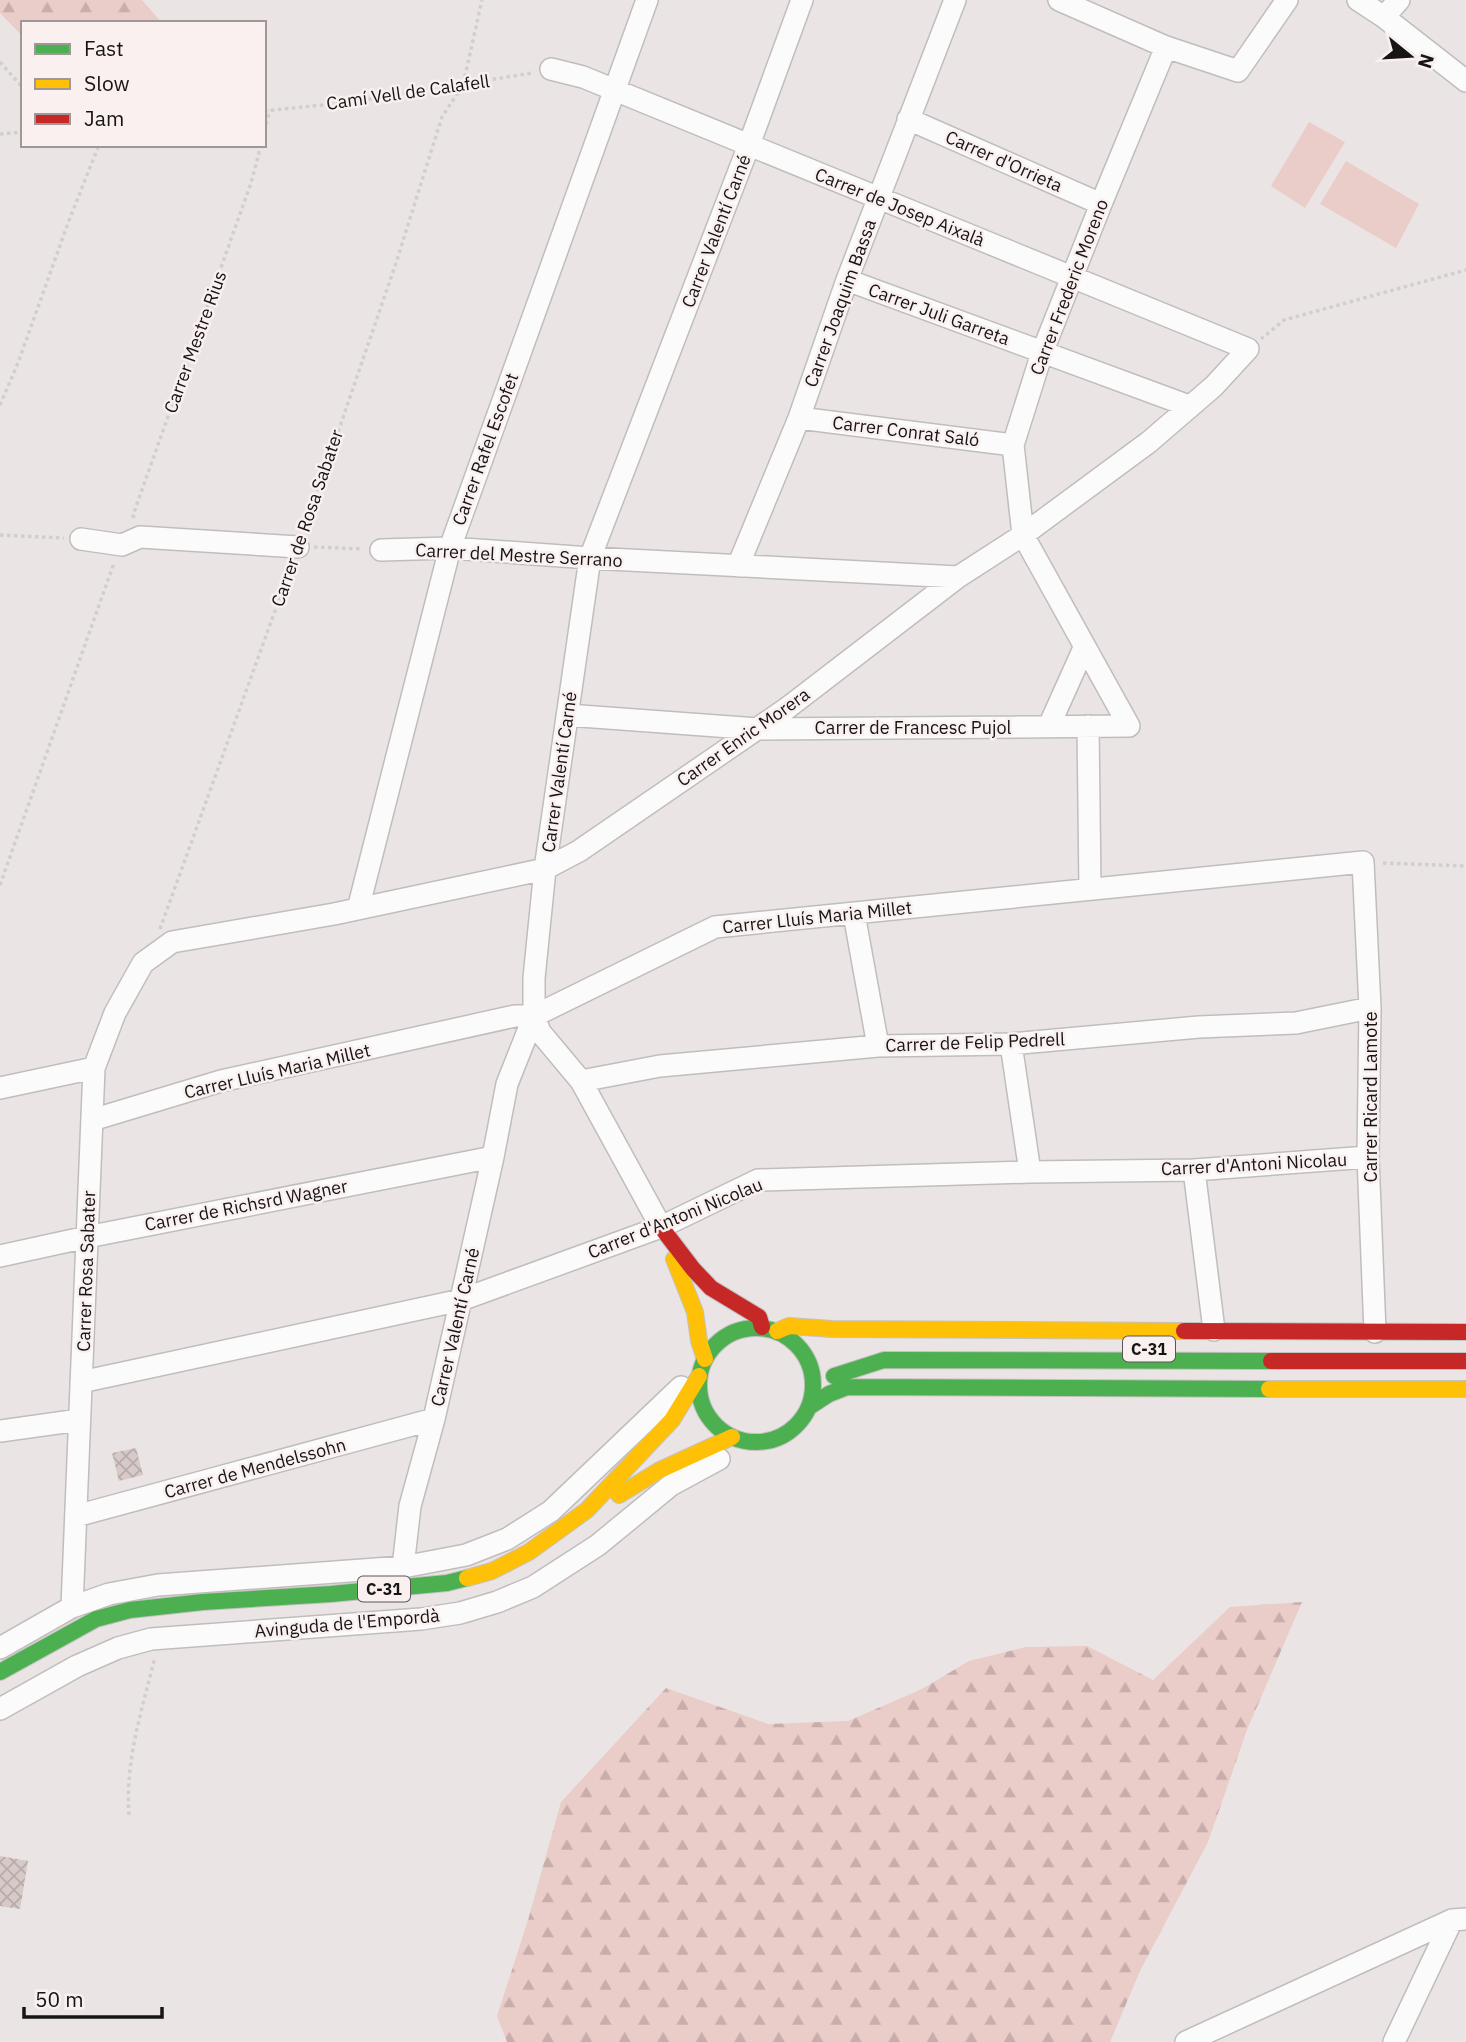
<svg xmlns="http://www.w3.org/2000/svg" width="1466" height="2042" viewBox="0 0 1466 2042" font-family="'IBM Plex Sans',sans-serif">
<defs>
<pattern id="forest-firs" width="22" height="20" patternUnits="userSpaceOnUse" patternTransform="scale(1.75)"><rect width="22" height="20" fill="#eaccc8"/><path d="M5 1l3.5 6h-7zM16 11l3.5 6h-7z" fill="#c8aeab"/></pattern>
<pattern id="building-cross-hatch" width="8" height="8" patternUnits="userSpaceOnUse" patternTransform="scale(1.75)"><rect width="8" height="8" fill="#d7c9c7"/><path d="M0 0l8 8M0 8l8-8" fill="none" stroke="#b8acaa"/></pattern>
</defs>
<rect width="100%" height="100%" fill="#eae5e4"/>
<path fill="url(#forest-firs)" d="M 0,0 L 142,0 L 162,23 L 23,23 L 23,37 L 0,13 Z
M 1302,1602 L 1247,1730 L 1208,1842 L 1140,1971 L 1110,2042 L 507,2042 L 497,2016 L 528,1920 L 561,1802 L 666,1688 L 768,1724 L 848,1721 L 922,1689 L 969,1661 L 1026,1647 L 1087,1646 L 1153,1680 L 1230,1607 Z"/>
<path fill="#eaccc8" d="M 1309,122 L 1345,142 L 1305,208 L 1271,186 Z
M 1346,161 L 1419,204 L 1396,248 L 1320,204 Z"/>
<path fill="url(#building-cross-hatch)" d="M 136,1448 L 143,1475 L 119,1481 L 112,1453 Z
M 0,1856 L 28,1861 L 20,1909 L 0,1906 Z"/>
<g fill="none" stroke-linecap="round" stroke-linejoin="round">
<defs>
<path id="street" d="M 1059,0 L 1166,47 L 1238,71 L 1287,0
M 1358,0 L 1384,17 L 1466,81
M 1384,17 L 1399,0
M 908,119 L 1101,204
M 847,280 L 1189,406
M 799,418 L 1013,445
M 81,539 L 122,545 L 140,537 L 298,547
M 381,550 L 450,548 L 590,558 L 958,577
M 738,566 L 799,418 L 847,280 L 955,0
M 567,715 L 758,729 L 1129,726 L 1023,535 L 1013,445 L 1042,353 L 1101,204 L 1166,47
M 1049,726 L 1084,648
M 1088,726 L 1090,889
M 358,909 L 450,548 L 647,0
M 854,914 L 878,1046
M 534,1016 L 540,1032 L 581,1081 L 661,1227
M 1011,1044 L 1030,1172
M 581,1081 L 660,1066 L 878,1046 L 1011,1044 L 1199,1027 L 1296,1023 L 1370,1008
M 0,1088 L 94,1068
M 92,1120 L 221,1081 L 515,1016 L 534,1016 L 715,927 L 1363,862 L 1370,1008 L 1368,1157 L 1375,1332
M 1194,1170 L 1214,1330
M 0,1256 L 87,1237 L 493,1157
M 81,1382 L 461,1300 L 661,1227 L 758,1180 L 1030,1172 L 1194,1170 L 1368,1157
M 0,1431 L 79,1420
M 76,1516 L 434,1419
M 403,1567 L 410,1506 L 434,1419 L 493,1157 L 507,1084 L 534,1016 L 534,978 L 545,869 L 590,558 L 749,145 L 802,0
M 72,1607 L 94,1068 L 115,1013 L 143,963 L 172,942 L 334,914 L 545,869 L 579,851 L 786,709 L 958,577 L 1023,535 L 1149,442 L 1214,386 L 1248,349 L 583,77 L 551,69
M 0,1648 L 72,1607 L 109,1594 L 158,1585 L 403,1567 L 466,1555 L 507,1539 L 551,1511 L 681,1387
M 0,1709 L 77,1666 L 118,1648 L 151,1639 L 421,1619 L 460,1613 L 497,1602 L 533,1587 L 598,1545 L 671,1485 L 719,1459
M 1186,2042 L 1452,1920 L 1466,1919
M 1394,2042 L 1452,1920"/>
<path id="fast" d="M699 1385a57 57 0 1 1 114 0a57 57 0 1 1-114 0Z
M 834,1376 L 884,1360 L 1271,1361
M 809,1407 L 829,1394 L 847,1387 L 1269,1389
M 0,1672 L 96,1619 L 130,1610 L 203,1602 L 331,1594 L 447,1583 L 467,1578"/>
<path id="slow" d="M 674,1259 L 695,1312 L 699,1341 L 705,1359
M 777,1331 L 789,1326 L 832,1329 L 1184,1331
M 1269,1389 L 1466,1389
M 619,1495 L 660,1470 L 732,1437
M 467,1578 L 492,1571 L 529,1552 L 587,1510 L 672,1420 L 699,1376"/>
<path id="jam" d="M 661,1227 L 693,1269 L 711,1288 L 759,1317 L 762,1327
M 1184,1331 L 1466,1332
M 1271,1361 L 1466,1361"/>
</defs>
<use href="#street" stroke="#c1bdbc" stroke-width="24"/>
<use href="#fast" stroke="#c5c2c2" stroke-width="18"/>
<use href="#slow" stroke="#c5c2c2" stroke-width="18"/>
<use href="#jam" stroke="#c5c2c2" stroke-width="18"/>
<path stroke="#d0cfcf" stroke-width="3.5" stroke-dasharray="3.5 3.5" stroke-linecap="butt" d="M 0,62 L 23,88
M 264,111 L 351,102 L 532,73
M 264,131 L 270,110
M 0,134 L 23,132
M 1261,339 L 1284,320 L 1466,270
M 0,405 L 18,363 L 68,223 L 99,145
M 134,518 L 133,515 L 251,183 L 261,145
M 304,531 L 396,263 L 442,117 L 463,85 L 482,0
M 0,535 L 64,538
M 314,547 L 363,549
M 1383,863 L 1466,866
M 0,885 L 114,563
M 160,929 L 292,564
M 129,1815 C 125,1760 142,1710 155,1657"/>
<use href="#street" stroke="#fcfbfb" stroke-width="21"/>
<use href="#fast" stroke="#4caf50" stroke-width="16"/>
<use href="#slow" stroke="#ffc107" stroke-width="16"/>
<use href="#jam" stroke="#c62828" stroke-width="16"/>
</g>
<g text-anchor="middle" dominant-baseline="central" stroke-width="5" stroke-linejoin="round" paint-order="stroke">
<g fill="#f9f0ef" stroke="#5b5656" stroke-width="2">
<rect x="1123" y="1336.5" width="52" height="25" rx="5"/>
<rect x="358" y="1576.5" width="52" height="25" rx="5"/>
</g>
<g font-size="16" font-weight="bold" fill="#171414">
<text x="1149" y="1349">C-31</text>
<text x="384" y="1589">C-31</text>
</g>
<g font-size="18" fill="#171414" stroke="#f9f0ef">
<text transform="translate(408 92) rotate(-8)">Camí Vell de Calafell</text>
<text transform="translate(1004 161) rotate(24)">Carrer d'Orrieta</text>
<text transform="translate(900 207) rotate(22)">Carrer de Josep Aixalà</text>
<text transform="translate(716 231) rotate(-69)">Carrer Valentí Carné</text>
<text transform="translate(1069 287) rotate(-69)">Carrer Frederic Moreno</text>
<text transform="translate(840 303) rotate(-70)">Carrer Joaquim Bassa</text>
<text transform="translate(939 314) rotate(20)">Carrer Juli Garreta</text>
<text transform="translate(195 342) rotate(-70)">Carrer Mestre Rius</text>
<text transform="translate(906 431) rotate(7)">Carrer Conrat Saló</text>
<text transform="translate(485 449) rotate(-70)">Carrer Rafel Escofet</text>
<text transform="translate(307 518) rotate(-71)">Carrer de Rosa Sabater</text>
<text transform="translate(519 555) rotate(3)">Carrer del Mestre Serrano</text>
<text x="913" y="727">Carrer de Francesc Pujol</text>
<text transform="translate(743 737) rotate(-35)">Carrer Enric Morera</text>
<text transform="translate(559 772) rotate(-82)">Carrer Valentí Carné</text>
<text transform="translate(817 917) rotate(-6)">Carrer Lluís Maria Millet</text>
<text transform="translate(975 1042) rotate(-2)">Carrer de Felip Pedrell</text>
<text transform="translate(277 1071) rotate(-13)">Carrer Lluís Maria Millet</text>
<text transform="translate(1370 1097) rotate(-90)">Carrer Ricard Lamote</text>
<text transform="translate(1254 1164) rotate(-3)">Carrer d'Antoni Nicolau</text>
<text transform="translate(246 1205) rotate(-11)">Carrer de Richsrd Wagner</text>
<text transform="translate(675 1218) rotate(-22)">Carrer d'Antoni Nicolau</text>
<text transform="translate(86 1271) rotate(-88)">Carrer Rosa Sabater</text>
<text transform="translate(455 1327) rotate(-77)">Carrer Valentí Carné</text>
<text transform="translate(255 1468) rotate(-15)">Carrer de Mendelssohn</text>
<text transform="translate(347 1623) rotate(-5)">Avinguda de l'Empordà</text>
</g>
</g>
<rect x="21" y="21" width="245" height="126" fill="#f9f0ef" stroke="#9f9897" stroke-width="2"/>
<rect x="35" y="44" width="35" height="10" fill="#4caf50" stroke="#9f9897" stroke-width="2"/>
<text x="84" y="56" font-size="21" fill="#171414">Fast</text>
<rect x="35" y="79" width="35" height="10" fill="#ffc107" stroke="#9f9897" stroke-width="2"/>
<text x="84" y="91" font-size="21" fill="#171414">Slow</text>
<rect x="35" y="114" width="35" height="10" fill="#c62828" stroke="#9f9897" stroke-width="2"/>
<text x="84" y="126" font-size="21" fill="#171414">Jam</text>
<g transform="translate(1410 56) rotate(108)" stroke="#f9f0ef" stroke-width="5" paint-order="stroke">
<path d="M0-5L12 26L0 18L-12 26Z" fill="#171414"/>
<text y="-10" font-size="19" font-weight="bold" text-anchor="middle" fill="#171414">N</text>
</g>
<path d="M24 2007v10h138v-10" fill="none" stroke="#171414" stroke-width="3.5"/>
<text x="35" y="2007" font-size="21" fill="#171414" stroke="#f9f0ef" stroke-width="5" paint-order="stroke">50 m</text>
</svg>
